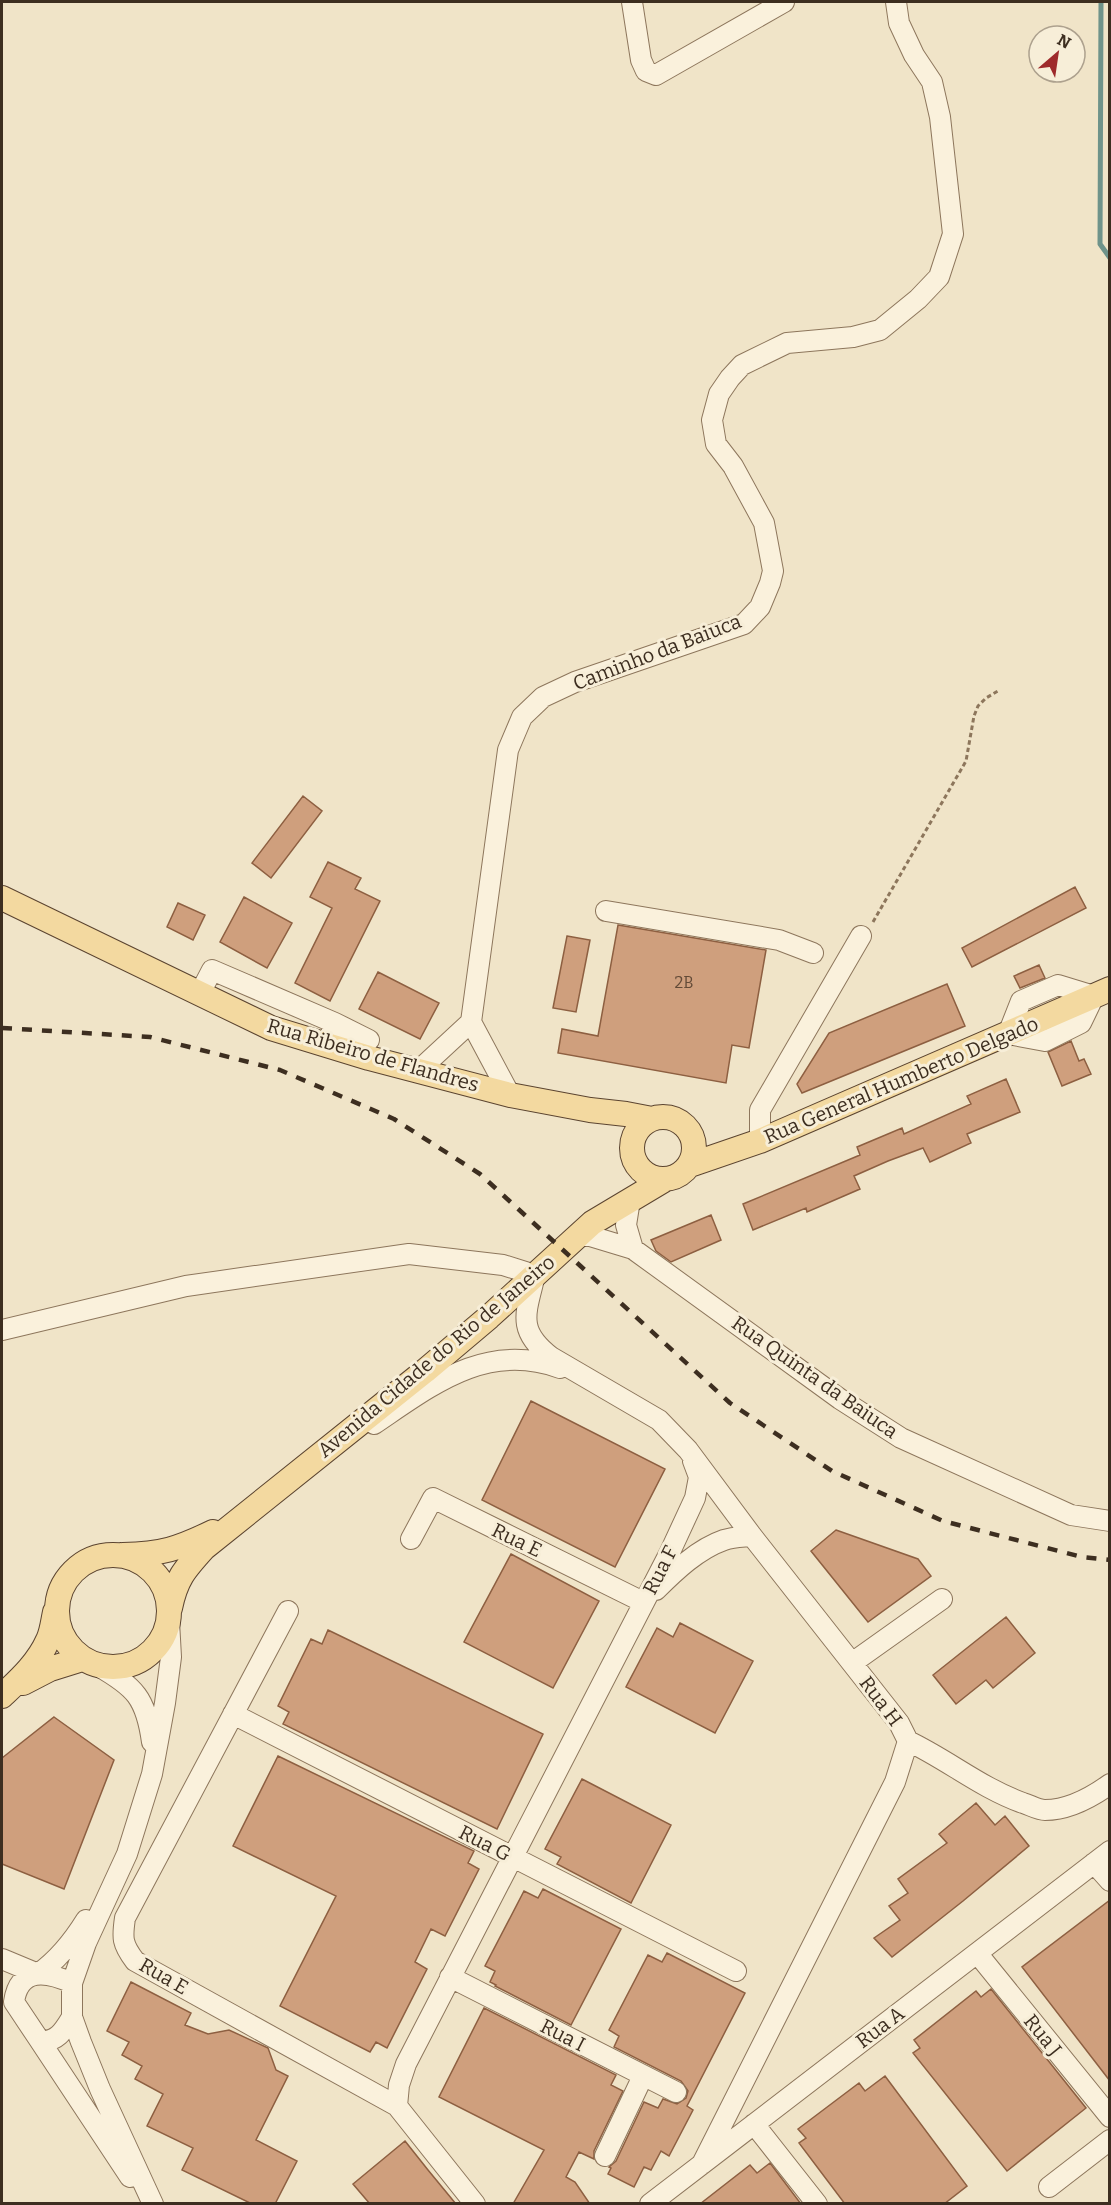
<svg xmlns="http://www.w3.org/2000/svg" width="1111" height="2205" viewBox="0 0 1111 2205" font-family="Bitter,serif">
<rect width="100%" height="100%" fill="#f0e4c8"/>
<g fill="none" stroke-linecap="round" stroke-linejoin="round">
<path stroke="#6f938a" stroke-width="5" d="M 1101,2 L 1100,244 L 1110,258"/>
</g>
<path fill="#cf9f7d" stroke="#8d5f41" stroke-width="1.5" d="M 303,796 L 322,811 L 271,878 L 252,863 Z
M 328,862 L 361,878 L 355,889 L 380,901 L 330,1001 L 295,983 L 332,908 L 310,897 Z
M 1075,887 L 1086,908 L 972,967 L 962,948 Z
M 244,897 L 292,923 L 267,968 L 220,942 Z
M 178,903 L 205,915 L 193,940 L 167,927 Z
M 618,925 L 766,950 L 749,1048 L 732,1045 L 726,1083 L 558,1053 L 562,1029 L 598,1036 Z
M 567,936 L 590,940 L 576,1012 L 553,1008 Z
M 1039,965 L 1045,978 L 1020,988 L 1014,976 Z
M 378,972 L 439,1003 L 420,1039 L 359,1009 Z
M 947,984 L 965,1026 L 802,1093 L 797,1084 L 829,1033 Z
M 1071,1041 L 1079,1061 L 1084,1059 L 1091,1074 L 1062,1086 L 1048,1052 Z
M 1006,1079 L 1020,1112 L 967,1134 L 971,1143 L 930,1162 L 923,1148 L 888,1161 L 854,1176 L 860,1189 L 807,1212 L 806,1208 L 753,1230 L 743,1204 L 860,1155 L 857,1147 L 902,1128 L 904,1134 L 971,1104 L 967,1096 Z
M 711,1215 L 721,1240 L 671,1262 L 656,1251 L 651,1240 Z
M 531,1401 L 665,1469 L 615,1567 L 482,1500 Z
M 836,1530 L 918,1559 L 931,1576 L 868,1622 L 811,1551 Z
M 511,1554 L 599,1601 L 553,1688 L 464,1642 Z
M 1006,1617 L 1035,1653 L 993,1688 L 986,1680 L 956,1704 L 933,1675 Z
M 680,1623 L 753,1661 L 715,1733 L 626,1687 L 657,1628 L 673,1637 Z
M 328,1630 L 543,1734 L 497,1829 L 283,1724 L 289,1712 L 278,1706 L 311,1639 L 322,1644 Z
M 54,1717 L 114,1760 L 64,1889 L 2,1864 L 2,1758 Z
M 278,1756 L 474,1851 L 468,1863 L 479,1869 L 445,1936 L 431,1929 L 415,1962 L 427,1969 L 387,2048 L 376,2042 L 370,2052 L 280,2006 L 336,1896 L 233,1846 Z
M 582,1779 L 671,1825 L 631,1903 L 557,1864 L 561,1857 L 545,1849 Z
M 976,1803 L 995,1825 L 1005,1816 L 1029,1846 L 963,1901 L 892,1957 L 874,1938 L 900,1920 L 889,1906 L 908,1893 L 898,1879 L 947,1843 L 939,1834 Z
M 543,1889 L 621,1929 L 571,2025 L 495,1986 L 496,1985 L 490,1982 L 495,1971 L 485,1966 L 524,1891 L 538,1898 Z
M 1110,1900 L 1110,2081 L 1022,1967 Z
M 667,1953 L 745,1993 L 687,2106 L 693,2110 L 669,2156 L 661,2151 L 651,2170 L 644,2167 L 634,2187 L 608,2174 L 611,2168 L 609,2167 L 616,2161 L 644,2102 L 658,2108 L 663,2099 L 677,2104 L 686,2098 L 688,2091 L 681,2081 L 614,2047 L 619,2036 L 609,2030 L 648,1955 L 662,1962 Z
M 131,1982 L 191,2013 L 185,2025 L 208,2034 L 229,2030 L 268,2048 L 276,2070 L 288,2076 L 256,2140 L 297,2161 L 275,2204 L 252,2204 L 182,2170 L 193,2148 L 147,2126 L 163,2094 L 135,2079 L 142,2066 L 122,2055 L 129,2042 L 107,2031 Z
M 991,1989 L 1086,2108 L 1007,2171 L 913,2053 L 920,2048 L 914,2040 L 976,1991 L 981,1997 Z
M 484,2008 L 616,2075 L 611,2085 L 623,2091 L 594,2151 L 594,2159 L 579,2152 L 566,2177 L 575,2182 L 590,2204 L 513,2204 L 544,2150 L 439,2097 Z
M 885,2076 L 967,2186 L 944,2204 L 845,2204 L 799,2143 L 806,2138 L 798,2129 L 859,2083 L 865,2091 Z
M 405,2141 L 428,2170 L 456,2204 L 370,2204 L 353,2184 Z
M 770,2163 L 801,2204 L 700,2204 L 750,2165 L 757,2173 Z"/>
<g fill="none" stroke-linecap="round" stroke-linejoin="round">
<defs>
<path id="minor" d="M 632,2 L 641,60 L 646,71 L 656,75 L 784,2
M 606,911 L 779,940 L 813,953
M 1058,985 L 1094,996 L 1081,1023 L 1045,1041 L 1008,1034 L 1021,1001 Z
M 200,993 L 212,970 L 335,1023 L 327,1045
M 335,1023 L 369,1040
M 418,1071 L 471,1022
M 510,1095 L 471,1022 L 508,750 L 522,717 L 543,697 L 575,682 L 744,624 L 760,607 L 770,583 L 773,571 L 764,523 L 733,466 L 716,444 L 712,420 L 719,394 L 730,378 L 742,365 L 787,343 L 853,337 L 880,330 L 918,299 L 939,277 L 953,234 L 940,117 L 932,82 L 914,55 L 899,23 L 896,2
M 760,1141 L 760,1110 L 861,936
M 630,1200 L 626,1225 L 633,1249
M 577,1236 L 590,1236 L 633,1249 L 840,1399 L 901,1438 L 1071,1515 L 1110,1521
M 2,1330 L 186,1286 L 409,1254 L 503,1265 L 535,1275 C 526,1313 516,1330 551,1357 L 659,1420 L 688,1450 L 752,1536 L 899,1723 L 908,1741 L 895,1782 L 702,2164
M 374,1424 C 432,1385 486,1341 560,1368
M 411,1539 L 433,1498 L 643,1602
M 656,1590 C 675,1571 698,1549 724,1540 C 733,1537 743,1537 752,1536
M 288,1611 L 125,1918 C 122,1938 122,1944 135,1961 L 397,2106 L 475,2204
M 852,1663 L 942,1599
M 98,1666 C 135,1687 146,1698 152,1742
M 233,1714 L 736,1971
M 908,1741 C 948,1760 981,1788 1023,1803 C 1030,1805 1038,1810 1045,1810 C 1068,1810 1092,1797 1110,1784
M 1094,1863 L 1110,1881
M 977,1953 L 1110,2117
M 2,1959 L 38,1974 C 59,1959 73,1941 86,1920
M 450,1977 L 676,2092
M 72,1983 C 48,1972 19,1966 14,2002 L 40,2041 C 57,2043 64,2030 72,2017
M 40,2041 L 130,2177
M 397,2106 L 399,2085 L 406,2064 L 670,1552 L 695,1498 L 699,1477 L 693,1461
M 754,2124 L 817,2204
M 605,2156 L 643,2076
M 1049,2187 L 1110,2140
M 153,2204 L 100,2089 L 81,2042 L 72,2017 L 72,1983 L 86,1943 L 127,1854 L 152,1774 L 165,1703 L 171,1657 L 169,1621
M 650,2204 L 1110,1851"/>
<path id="major" d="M 2,898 L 271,1028 L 369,1058 L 510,1095 L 590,1110 L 626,1114 L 652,1119
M632 1148a31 31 0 1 1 62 0a31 31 0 1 1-62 0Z
M 690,1165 L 760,1141 L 1110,989
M57 1611a56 56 0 1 1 112 0a56 56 0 1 1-112 0Z
M 123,1555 C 162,1554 178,1549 213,1532
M 170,1608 C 176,1579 184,1570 204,1548 L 425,1371 L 489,1317 L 592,1223 L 664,1180
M 23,1683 L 50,1669 L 82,1659
M 2,1696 C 19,1680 38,1663 48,1640 C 52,1632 53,1621 55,1612"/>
</defs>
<use href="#minor" stroke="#8d765c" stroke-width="22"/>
<use href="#major" stroke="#5b4430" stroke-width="26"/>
<path stroke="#8d765c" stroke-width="3" stroke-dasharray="4.5 3" stroke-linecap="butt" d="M 873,922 L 966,761 L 974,716 L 978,706 L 986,698 L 998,691"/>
<use href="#minor" stroke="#faf1dc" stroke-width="20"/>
<use href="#major" stroke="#f3d9a0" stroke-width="24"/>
<path stroke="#3d2e20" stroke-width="4.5" stroke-dasharray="10 10" stroke-linecap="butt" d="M 2,1028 L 150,1037 L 280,1070 L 394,1119 L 480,1174 L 730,1403 L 832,1471 L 943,1521 L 1082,1557 L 1110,1560"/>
</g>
<g text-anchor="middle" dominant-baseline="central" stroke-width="6" stroke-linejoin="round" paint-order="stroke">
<g font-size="16" fill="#624a37">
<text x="684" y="982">2B</text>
</g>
<g font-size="20" fill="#3d2e20" stroke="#f7eed8">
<text transform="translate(657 652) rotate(-21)">Caminho da Baiuca</text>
<text transform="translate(373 1055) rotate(16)">Rua Ribeiro de Flandres</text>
<text transform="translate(901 1080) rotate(-23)">Rua General Humberto Delgado</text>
<text transform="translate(436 1356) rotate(-40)">Avenida Cidade do Rio de Janeiro</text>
<text transform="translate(815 1377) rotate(35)">Rua Quinta da Baiuca</text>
<text transform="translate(517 1540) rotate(26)">Rua E</text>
<text transform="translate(660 1570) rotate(-63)">Rua F</text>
<text transform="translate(881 1701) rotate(53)">Rua H</text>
<text transform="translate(485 1843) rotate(27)">Rua G</text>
<text transform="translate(164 1976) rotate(30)">Rua E</text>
<text transform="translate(880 2027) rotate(-37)">Rua A</text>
<text transform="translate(563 2035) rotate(27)">Rua I</text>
<text transform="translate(1043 2035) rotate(51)">Rua J</text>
</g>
</g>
<rect width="1111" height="2205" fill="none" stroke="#3d2e20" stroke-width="6"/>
<g transform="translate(1057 54) rotate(29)"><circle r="28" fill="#f7eed8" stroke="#ada18e" stroke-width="1.5"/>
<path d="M0-4.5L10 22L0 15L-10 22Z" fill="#9e2a2b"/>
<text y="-9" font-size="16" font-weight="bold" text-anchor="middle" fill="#3d2e20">N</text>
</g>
</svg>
